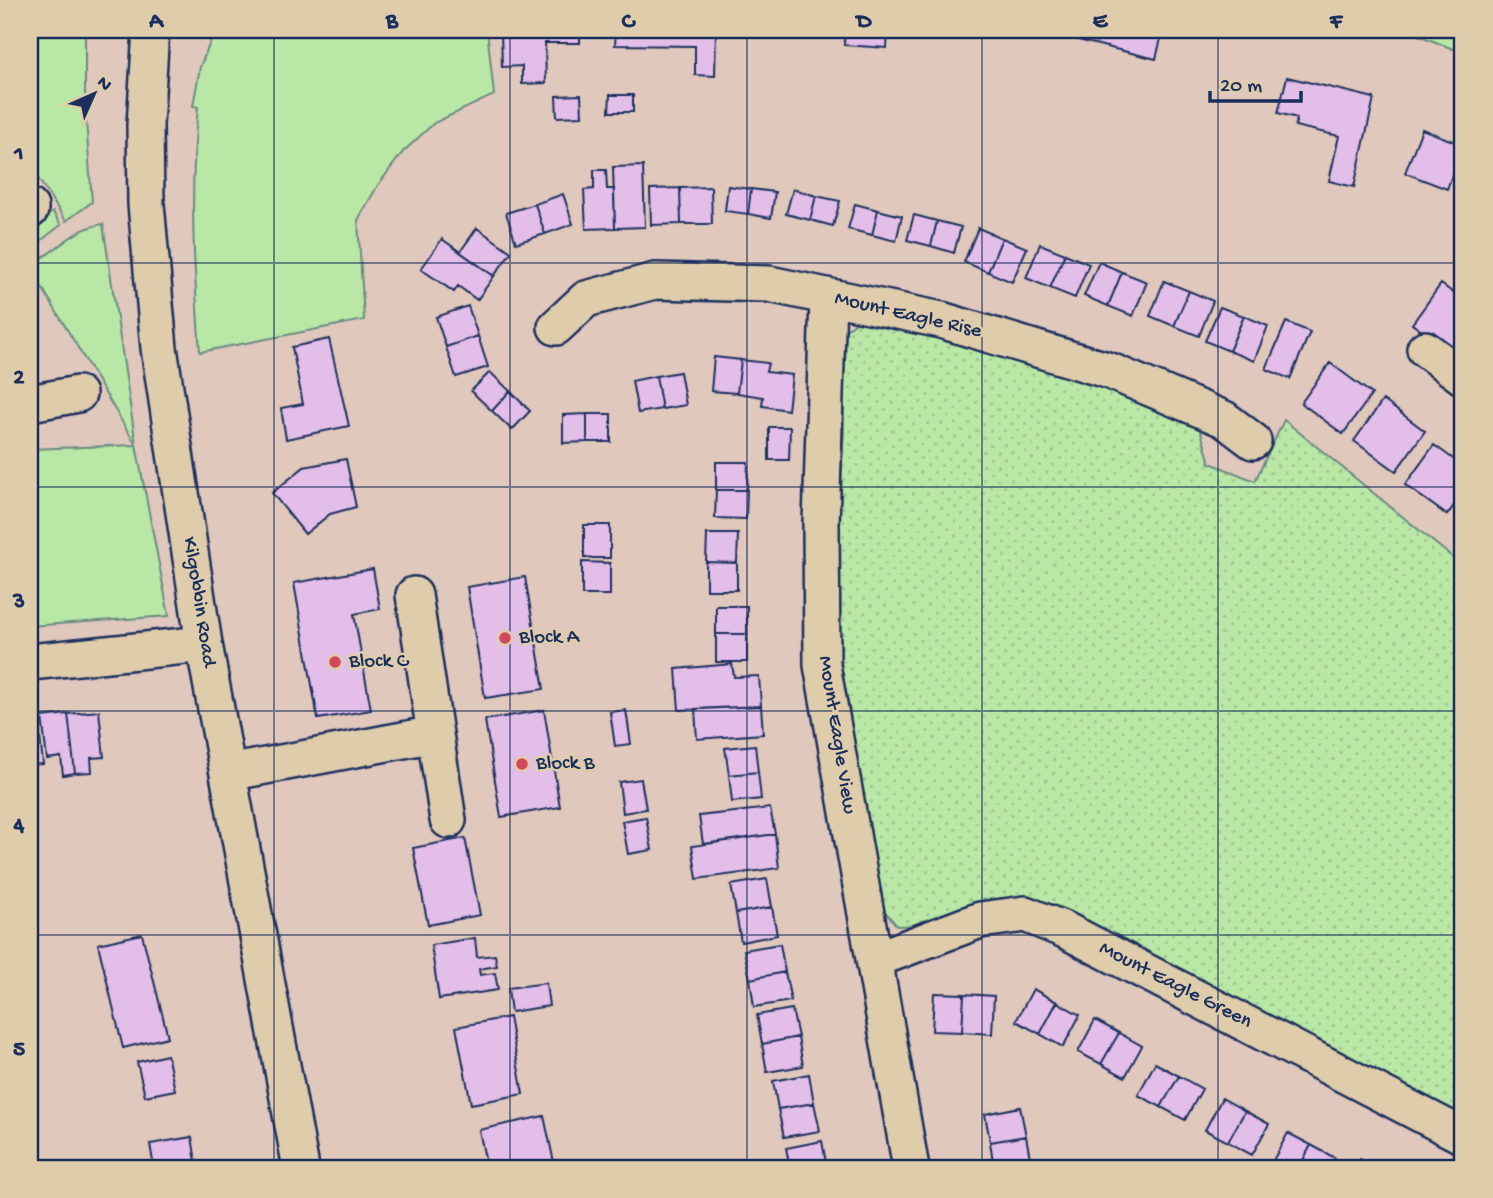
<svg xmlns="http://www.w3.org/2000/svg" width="1493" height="1198" viewBox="0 0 1493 1198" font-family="'Gochi Hand',sans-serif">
<defs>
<pattern id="park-dots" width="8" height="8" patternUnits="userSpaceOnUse" patternTransform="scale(1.75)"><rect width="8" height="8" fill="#b9e7a5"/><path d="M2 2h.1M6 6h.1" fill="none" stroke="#9ec690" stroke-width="1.8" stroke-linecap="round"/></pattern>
</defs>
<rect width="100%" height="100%" fill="#e0c8bd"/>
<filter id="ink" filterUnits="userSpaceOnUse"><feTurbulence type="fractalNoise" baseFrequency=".0143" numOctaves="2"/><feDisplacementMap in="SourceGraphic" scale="14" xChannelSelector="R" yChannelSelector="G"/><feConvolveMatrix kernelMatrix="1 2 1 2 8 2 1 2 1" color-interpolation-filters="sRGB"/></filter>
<g filter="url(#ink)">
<path fill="#b9e7a5" stroke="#6a8b82" stroke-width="2" d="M 30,30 L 85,30 L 85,106 L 92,202 L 66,221 L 30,166 Z
M 215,30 L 487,30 L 494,95 L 434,123 L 403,152 L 378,185 L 358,220 L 364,320 L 200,352 C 194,270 189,190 198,107 L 193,106 L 200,67 Z
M 1406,30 L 1463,30 L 1463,53 Z
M 53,212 L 61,225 L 30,249 L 30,225 Z
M 103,224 L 136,445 L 169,616 L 30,626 L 30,449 L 136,445 L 37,279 L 30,279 L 30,263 C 59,253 67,230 103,224 Z"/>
<path fill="url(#park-dots)" stroke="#6a8b82" stroke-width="2" d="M 865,315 C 977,349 1095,377 1200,429 L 1210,463 L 1255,481 L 1284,420 L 1463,566 L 1463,1119 L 1081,920 L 897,926 L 883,909 L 845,715 L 835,589 L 844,430 L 842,333 Z"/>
<path fill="#e3bee9" stroke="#1b2f5e" stroke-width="2" d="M 501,30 L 580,30 L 580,43 L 545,43 L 546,83 L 522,84 L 522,66 L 502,67 Z
M 616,30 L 716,30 L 715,76 L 695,75 L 695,46 L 615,45 Z
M 845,30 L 888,30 L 887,48 L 844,45 Z
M 1080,30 L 1163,30 L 1156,59 L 1078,40 Z
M 1287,77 L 1374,98 L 1354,187 L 1329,181 L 1339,136 L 1295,126 L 1297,118 L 1278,113 Z
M 581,95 L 582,116 L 557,117 L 556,96 Z
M 610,95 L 633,95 L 633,112 L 609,112 Z
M 1422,129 L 1463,145 L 1447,189 L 1405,173 Z
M 643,166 L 645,227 L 615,228 L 613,167 Z
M 594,170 L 606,170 L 607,189 L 614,189 L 615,228 L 586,229 L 584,190 L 594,189 Z
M 1463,176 L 1463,195 L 1457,193 Z
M 728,186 L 751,189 L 748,214 L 725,211 Z
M 711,187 L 712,224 L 681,224 L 680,188 Z
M 680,188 L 681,224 L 651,225 L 650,189 Z
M 751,189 L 775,192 L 771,218 L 748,214 Z
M 793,189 L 816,196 L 810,220 L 786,214 Z
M 563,194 L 573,224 L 545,234 L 535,204 Z
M 816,196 L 840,201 L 833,226 L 810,220 Z
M 535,204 L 545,234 L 516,243 L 506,213 Z
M 855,204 L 878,210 L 872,235 L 848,229 Z
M 878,210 L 902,216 L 896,241 L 872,235 Z
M 914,215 L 937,221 L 931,246 L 907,240 Z
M 937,221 L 961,227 L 954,253 L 931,246 Z
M 477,228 L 511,252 L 494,276 L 460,252 Z
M 978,228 L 1002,238 L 988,272 L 964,262 Z
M 1002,238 L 1027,248 L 1012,282 L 988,272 Z
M 442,239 L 494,276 L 477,300 L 458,286 L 454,292 L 421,269 Z
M 1040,244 L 1065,254 L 1050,288 L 1026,278 Z
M 1065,254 L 1089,264 L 1075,298 L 1050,288 Z
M 1099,262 L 1122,272 L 1108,306 L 1084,296 Z
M 1122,272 L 1147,282 L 1133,316 L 1108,306 Z
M 1164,281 L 1189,291 L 1174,326 L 1150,316 Z
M 1441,284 L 1463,300 L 1463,343 L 1455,355 L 1412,324 Z
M 1189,291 L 1213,301 L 1199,336 L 1174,326 Z
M 468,306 L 478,336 L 446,347 L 436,317 Z
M 1220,307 L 1244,316 L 1229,351 L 1205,341 Z
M 1244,316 L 1268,326 L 1254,361 L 1229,351 Z
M 1286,322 L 1310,332 L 1290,379 L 1266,369 Z
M 478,336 L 488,367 L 456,377 L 446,347 Z
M 329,339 L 349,426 L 286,439 L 281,408 L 303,404 L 292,347 Z
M 714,357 L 741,360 L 737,393 L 711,391 Z
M 741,360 L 768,363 L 766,372 L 792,375 L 788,410 L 762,406 L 763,397 L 737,393 Z
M 1330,363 L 1372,394 L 1343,434 L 1301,403 Z
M 490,372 L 510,391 L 492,411 L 471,391 Z
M 680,372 L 686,405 L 662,409 L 656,376 Z
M 656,376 L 662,409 L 638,413 L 632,381 Z
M 510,391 L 530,411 L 512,430 L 492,411 Z
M 1383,400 L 1425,431 L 1396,471 L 1354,441 Z
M 587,414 L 611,414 L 611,442 L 587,442 Z
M 587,414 L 587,442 L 563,443 L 563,415 Z
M 769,427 L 790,427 L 789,460 L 769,460 Z
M 1434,445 L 1463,466 L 1463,493 L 1447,515 L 1405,485 Z
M 346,459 L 356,507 L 330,514 L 305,534 L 272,493 L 304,467 Z
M 716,462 L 748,462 L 747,490 L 716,490 Z
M 716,490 L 747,490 L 746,519 L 715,518 Z
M 584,525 L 610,525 L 610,558 L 584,558 Z
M 707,534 L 738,534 L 737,563 L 706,562 Z
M 582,562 L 610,563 L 610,595 L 582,595 Z
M 706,562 L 737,563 L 737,590 L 706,590 Z
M 373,569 L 380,609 L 354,614 L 371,710 L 318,719 L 294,583 Z
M 525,577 L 544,689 L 485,698 L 467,587 Z
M 716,606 L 747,606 L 747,634 L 716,634 Z
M 716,634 L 747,634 L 747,662 L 716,662 Z
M 732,664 L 734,677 L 759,676 L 761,706 L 679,710 L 676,669 Z
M 761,706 L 763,734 L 697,739 L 695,709 Z
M 544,710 L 560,807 L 501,817 L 485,720 Z
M 626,710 L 631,744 L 615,746 L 610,712 Z
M 99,711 L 104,757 L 91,758 L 92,772 L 75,773 L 68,714 Z
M 68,714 L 75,773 L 63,775 L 61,757 L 47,759 L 42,717 Z
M 38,719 L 43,764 L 30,765 L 30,720 Z
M 755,745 L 758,772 L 729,775 L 725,748 Z
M 758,772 L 761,799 L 732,802 L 729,775 Z
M 641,779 L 646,809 L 623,813 L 619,782 Z
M 770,808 L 775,834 L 703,844 L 699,816 Z
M 646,817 L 652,850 L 628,854 L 622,821 Z
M 775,834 L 779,868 L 697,879 L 692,846 Z
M 465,838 L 480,915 L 428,925 L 413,848 Z
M 767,879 L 772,907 L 736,913 L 731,885 Z
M 772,907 L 777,935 L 741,942 L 736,913 Z
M 142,934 L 168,1037 L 123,1048 L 98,944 Z
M 475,938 L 477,957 L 495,955 L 497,966 L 479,969 L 480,975 L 495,973 L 498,990 L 439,999 L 431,945 Z
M 780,944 L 785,972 L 750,979 L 744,950 Z
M 785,972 L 791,1001 L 754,1007 L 750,979 Z
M 546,983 L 549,1006 L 511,1012 L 508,988 Z
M 1033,989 L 1057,1002 L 1040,1034 L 1016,1021 Z
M 934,993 L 964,994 L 962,1032 L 932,1031 Z
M 964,994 L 994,996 L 992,1034 L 962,1032 Z
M 1057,1002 L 1080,1015 L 1063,1047 L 1040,1034 Z
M 792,1009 L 798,1037 L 762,1044 L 757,1015 Z
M 509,1017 L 523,1094 L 471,1104 L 456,1027 Z
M 1095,1020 L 1119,1033 L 1101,1064 L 1078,1052 Z
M 1119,1033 L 1142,1046 L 1125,1077 L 1101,1064 Z
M 798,1037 L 803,1066 L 767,1072 L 762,1044 Z
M 167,1055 L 175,1090 L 145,1096 L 137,1062 Z
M 1155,1063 L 1179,1076 L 1161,1107 L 1138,1095 Z
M 809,1074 L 814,1103 L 778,1109 L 773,1081 Z
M 1179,1076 L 1202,1089 L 1185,1120 L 1161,1107 Z
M 1222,1098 L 1245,1111 L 1228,1142 L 1205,1130 Z
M 814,1103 L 820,1131 L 784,1137 L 778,1109 Z
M 1020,1107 L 1026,1136 L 990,1142 L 985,1114 Z
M 1245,1111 L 1269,1124 L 1252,1155 L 1228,1142 Z
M 544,1116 L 555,1167 L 487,1168 L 479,1130 Z
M 1288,1133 L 1311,1145 L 1299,1168 L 1278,1168 L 1271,1164 Z
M 1026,1136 L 1031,1164 L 994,1168 L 990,1142 Z
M 192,1137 L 197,1168 L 154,1168 L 150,1144 Z
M 822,1141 L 827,1168 L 790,1168 L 786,1148 Z
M 1311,1145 L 1335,1158 L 1330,1168 L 1299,1168 Z
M 1360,1159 L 1376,1168 L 1355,1168 Z"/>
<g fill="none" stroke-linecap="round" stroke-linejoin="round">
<defs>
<path id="minor" d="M 151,30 L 145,125 L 146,204 L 159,348 L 204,644 L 301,1168
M 30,207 L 30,210
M 828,297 L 821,524 L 822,665 L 911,1168
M 556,327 L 586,299 L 655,281 L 769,284 L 941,320 L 1110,371 L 1224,419 L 1253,441
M 1425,349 L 1463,377
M 30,403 L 78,394
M 414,595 L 448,820
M 30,662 L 204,644
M 228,773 L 435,734
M 874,960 L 980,920 L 1025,914 L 1065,930 L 1463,1136"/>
</defs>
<use href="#minor" stroke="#1b2f5e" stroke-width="40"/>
<use href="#minor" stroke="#dfccaa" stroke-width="35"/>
</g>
</g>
<path fill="none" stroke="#1b2f5e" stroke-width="2" stroke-opacity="0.55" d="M 274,30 L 274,1168M 510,30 L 510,1168M 747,30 L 747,1168M 982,30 L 982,1168M 1218,30 L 1218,1168M 30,263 L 1463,263M 30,487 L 1463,487M 30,711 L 1463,711M 30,935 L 1463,935"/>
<g fill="#d1495b" stroke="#dfccaa" stroke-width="2.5">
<circle cx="505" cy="638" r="7"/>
<circle cx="335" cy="662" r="7"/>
<circle cx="522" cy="764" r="7"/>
</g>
<g text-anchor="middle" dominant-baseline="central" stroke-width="5" stroke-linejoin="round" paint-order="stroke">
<g font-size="21" fill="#1b2f5e" stroke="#dfccaa">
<text transform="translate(908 316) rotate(13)">Mount Eagle Rise</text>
<text transform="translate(198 602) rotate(81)">Kilgobbin Road</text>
<text transform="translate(836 735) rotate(81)">Mount Eagle View</text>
<text transform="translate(1175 986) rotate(27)">Mount Eagle Green</text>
</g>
<g font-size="21" fill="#1b2f5e" stroke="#dfccaa" text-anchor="start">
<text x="519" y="638">Block A</text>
<text x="349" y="662">Block C</text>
<text x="536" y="764">Block B</text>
</g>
</g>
<rect width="1493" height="1198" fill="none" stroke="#dfccaa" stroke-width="77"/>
<g transform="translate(94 94) rotate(45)" stroke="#dfccaa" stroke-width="5" paint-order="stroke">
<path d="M0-5L12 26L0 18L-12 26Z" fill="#1b2f5e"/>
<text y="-10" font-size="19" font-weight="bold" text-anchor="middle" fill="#1b2f5e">N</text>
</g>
<path d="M1210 91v10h91v-10" fill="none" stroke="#1b2f5e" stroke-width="3.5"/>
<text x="1220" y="91" font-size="21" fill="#1b2f5e" stroke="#dfccaa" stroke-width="5" paint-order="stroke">20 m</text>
<rect x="38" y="38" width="1416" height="1122" fill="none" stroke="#1b2f5e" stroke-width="2.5"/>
<g font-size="23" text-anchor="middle" font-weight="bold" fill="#1b2f5e">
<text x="156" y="27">A</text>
<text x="392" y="27">B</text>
<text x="628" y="27">C</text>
<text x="864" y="27">D</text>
<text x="1100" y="27">E</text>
<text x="1336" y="27">F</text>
<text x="19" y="159">1</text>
<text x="19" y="383">2</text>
<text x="19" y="607">3</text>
<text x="19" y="831">4</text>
<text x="19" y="1055">5</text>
</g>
</svg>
